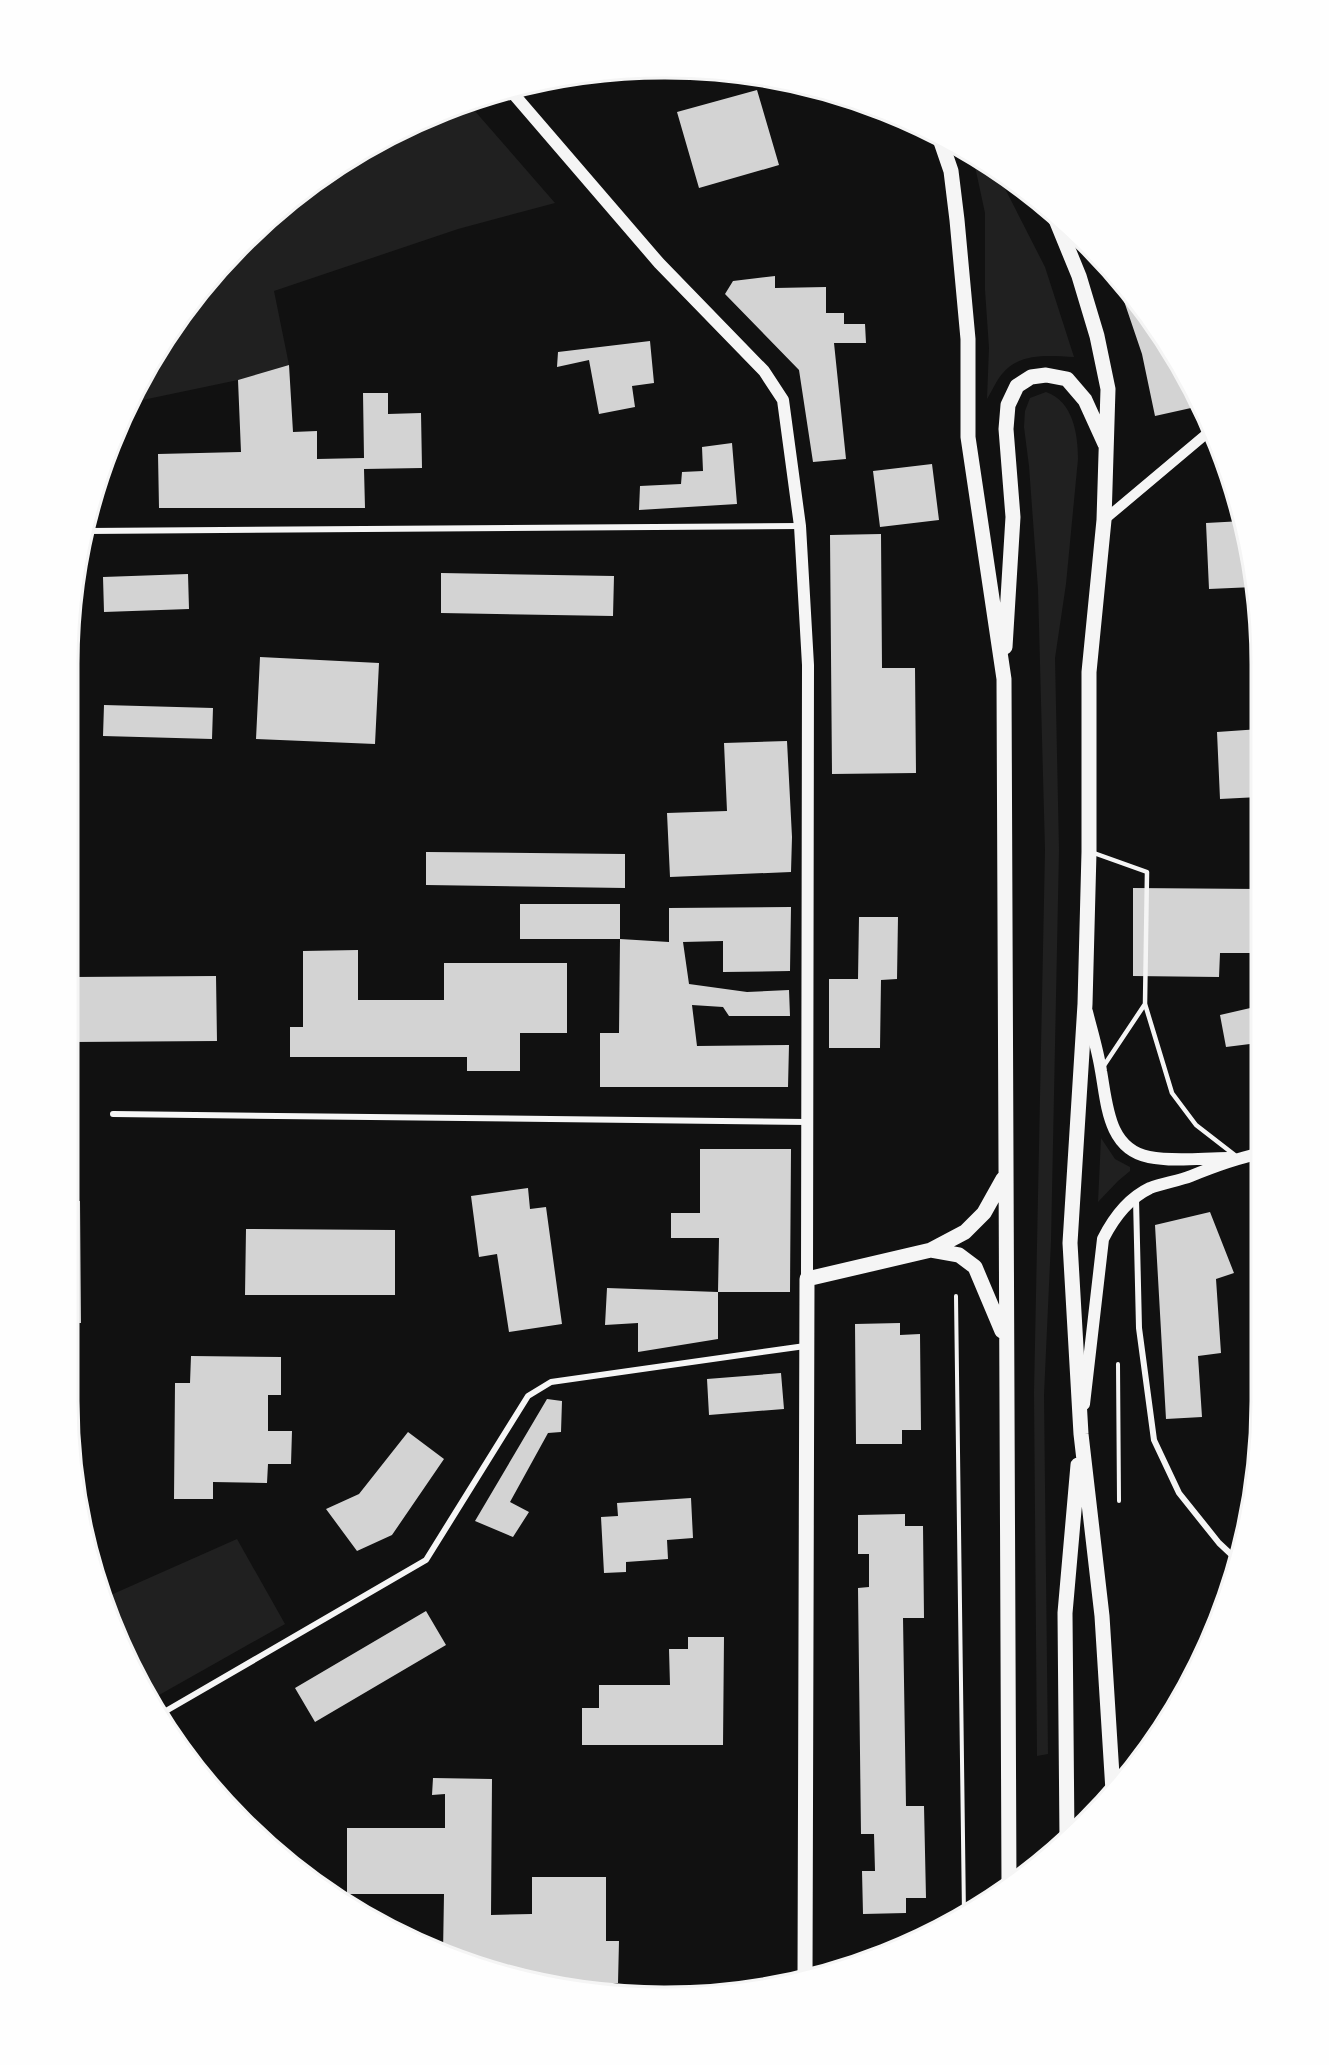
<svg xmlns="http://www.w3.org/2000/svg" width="1329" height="2065" viewBox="0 0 1329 2065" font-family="'Times New Roman',serif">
<rect width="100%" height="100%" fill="#111"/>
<path fill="#202020" d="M 467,102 L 555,203 L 458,229 L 274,291 L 289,365 L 238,380 L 133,402 L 191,301 L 271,215 L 366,147 Z
M 973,157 L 996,171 L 1045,267 L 1074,357 C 1048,356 1020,352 1002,374 C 996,381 992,391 987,399 L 989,348 L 985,290 L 985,213 Z
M 1046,392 C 1073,401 1078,434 1078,459 L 1066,584 L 1055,658 L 1059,850 L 1051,1241 L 1044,1395 L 1048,1754 L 1037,1756 L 1034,1393 L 1045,850 L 1038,589 L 1029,466 L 1024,427 L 1025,411 L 1030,398 Z
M 1101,1138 L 1115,1159 L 1130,1167 L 1130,1171 L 1118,1181 L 1098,1202 Z
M 237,1539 L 285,1624 L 152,1699 L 103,1601 L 113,1594 Z"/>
<path fill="#d3d3d3" d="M 757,90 L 779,165 L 699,188 L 677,112 Z
M 775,276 L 775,288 L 826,287 L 826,313 L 844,313 L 844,324 L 865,324 L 866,343 L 834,343 L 846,459 L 813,462 L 799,370 L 725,294 L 733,281 Z
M 1132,298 L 1198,398 L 1200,406 L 1155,416 L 1142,354 L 1124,301 Z
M 650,341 L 654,383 L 632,386 L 635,407 L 599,414 L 589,360 L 557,367 L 558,352 Z
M 289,365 L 293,432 L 317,431 L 317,459 L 364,458 L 363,393 L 388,393 L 388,414 L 421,413 L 422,468 L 364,469 L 365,508 L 159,508 L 158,454 L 241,452 L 238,380 Z
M 732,443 L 737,504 L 639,510 L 640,486 L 681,484 L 682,472 L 703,471 L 702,447 Z
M 932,464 L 939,520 L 880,527 L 873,471 Z
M 1243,521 L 1254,587 L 1209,589 L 1206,523 Z
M 881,534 L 882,668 L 915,668 L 916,773 L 832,774 L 830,535 Z
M 441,573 L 614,576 L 613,616 L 441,613 Z
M 188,574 L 189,609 L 104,612 L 103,577 Z
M 260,657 L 379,663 L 375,744 L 256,739 Z
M 104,705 L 213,708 L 212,739 L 103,736 Z
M 1260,729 L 1259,797 L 1220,799 L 1217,732 Z
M 787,741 L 792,837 L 791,872 L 670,877 L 667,813 L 727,811 L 724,743 Z
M 426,852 L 625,854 L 625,888 L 426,885 Z
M 1133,888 L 1259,889 L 1259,953 L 1220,953 L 1219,977 L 1133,976 Z
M 520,904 L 620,904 L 620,939 L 669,942 L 669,908 L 791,907 L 790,971 L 723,972 L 723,941 L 683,942 L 689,984 L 747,992 L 789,990 L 790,1016 L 729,1016 L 723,1007 L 692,1005 L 697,1046 L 789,1045 L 788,1087 L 600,1087 L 600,1033 L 619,1033 L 620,939 L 520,939 Z
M 859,917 L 898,917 L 897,979 L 881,980 L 880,1048 L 829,1048 L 829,979 L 858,979 Z
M 358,950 L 358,1000 L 444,1000 L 444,963 L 567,963 L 567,1033 L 520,1033 L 520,1071 L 467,1071 L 467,1057 L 290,1057 L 290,1027 L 303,1027 L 303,951 Z
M 216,976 L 217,1041 L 73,1042 L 73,977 Z
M 1259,1006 L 1258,1043 L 1226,1047 L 1220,1015 Z
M 700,1149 L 791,1149 L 790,1292 L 718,1292 L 719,1238 L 671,1238 L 671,1213 L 700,1213 Z
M 528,1188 L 530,1209 L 546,1207 L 562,1324 L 509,1332 L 497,1254 L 479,1257 L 471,1196 Z
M 73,1201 L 80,1201 L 81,1323 L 73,1323 Z
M 1210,1212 L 1234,1273 L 1216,1279 L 1221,1353 L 1198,1356 L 1202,1417 L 1166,1419 L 1155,1225 Z
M 246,1229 L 395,1230 L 395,1295 L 245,1295 Z
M 607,1288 L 718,1292 L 718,1339 L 638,1352 L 638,1323 L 605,1325 Z
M 900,1323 L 900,1335 L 920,1334 L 921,1430 L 902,1430 L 902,1444 L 856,1444 L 855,1324 Z
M 191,1356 L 281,1357 L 281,1395 L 268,1395 L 268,1431 L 292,1431 L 291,1464 L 268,1464 L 267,1483 L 213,1482 L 213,1499 L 174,1499 L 175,1383 L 190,1383 Z
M 781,1373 L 784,1409 L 709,1415 L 707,1379 Z
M 547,1399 L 562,1401 L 561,1432 L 548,1433 L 510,1502 L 529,1512 L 513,1537 L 475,1521 Z
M 408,1432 L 444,1459 L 392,1535 L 357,1551 L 326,1509 L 359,1494 Z
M 691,1498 L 693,1538 L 667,1540 L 668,1559 L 626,1562 L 626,1572 L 604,1573 L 601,1517 L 618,1516 L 617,1503 Z
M 905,1514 L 905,1526 L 923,1526 L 924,1618 L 903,1618 L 906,1806 L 924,1806 L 926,1898 L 906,1898 L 906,1913 L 863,1914 L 862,1871 L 875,1871 L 874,1834 L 861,1834 L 858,1588 L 869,1587 L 869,1554 L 858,1554 L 858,1515 Z
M 426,1611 L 446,1645 L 315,1722 L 295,1688 Z
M 688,1637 L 724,1637 L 723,1745 L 582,1745 L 582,1708 L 599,1708 L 599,1685 L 670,1685 L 669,1649 L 688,1649 Z
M 433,1778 L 492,1779 L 491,1915 L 532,1914 L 532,1877 L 606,1877 L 606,1941 L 619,1941 L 618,1983 L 560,1983 L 533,1978 L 533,1972 L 504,1972 L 472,1966 L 443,1953 L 444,1894 L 347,1894 L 347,1828 L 445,1828 L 445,1794 L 432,1795 Z"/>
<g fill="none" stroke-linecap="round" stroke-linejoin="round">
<path stroke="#f5f5f5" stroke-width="4" d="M 956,1296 L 964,1915
M 1118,1364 L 1119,1501"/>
<path stroke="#f5f5f5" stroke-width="4.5" d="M 1091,852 L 1147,872 L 1145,1004 L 1172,1093 L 1196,1125 L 1236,1156
M 1103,1067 L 1145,1004"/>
<path stroke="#f5f5f5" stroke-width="6" d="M 87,531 L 800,526
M 113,1114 L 807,1122
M 1136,1199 L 1139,1328 L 1154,1440 L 1179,1493 L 1219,1543 L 1235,1558
M 159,1715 L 426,1560 L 528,1396 L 551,1382 L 805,1346"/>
<path stroke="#f5f5f5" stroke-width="10" d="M 1104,520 L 1211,430"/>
<path stroke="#f5f5f5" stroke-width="12" d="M 510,90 L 659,263 L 764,371 L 783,400 L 800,526 L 808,665 L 807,1279
M 1087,1012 C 1092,1032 1098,1051 1101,1071 C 1107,1104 1108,1149 1149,1157 C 1174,1162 1203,1158 1228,1158
M 1084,1404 L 1103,1239 C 1113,1219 1129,1198 1150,1188 C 1163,1183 1178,1181 1191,1176 C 1213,1167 1234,1159 1258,1154"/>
<path stroke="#f5f5f5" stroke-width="15" d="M 939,136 L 951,171 L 957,220 L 968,339 L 968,437 L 1004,679 L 1009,1887
M 1054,215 L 1079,276 L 1097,336 L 1108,389 L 1104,520 L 1089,672 L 1089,852 L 1085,1004 L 1070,1243 L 1081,1434 L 1102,1616 L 1113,1791
M 1005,647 L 1013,517 L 1006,429 L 1008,405 L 1017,386 L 1031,377 L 1046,375 L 1067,379 L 1085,400 L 1105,444
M 931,1250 L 959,1255 L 975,1267 L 1002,1331
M 1067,1839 L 1065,1613 L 1078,1465
M 805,1980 L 807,1279 L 931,1250 L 965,1232 L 984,1213 L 1003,1179"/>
</g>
<path d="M0 0H1329V2065H0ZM664 78H665A586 586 0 0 1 1251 664V1401A586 586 0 0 1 665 1987H664A586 586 0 0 1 78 1401V664A586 586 0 0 1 664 78Z" fill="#fefefe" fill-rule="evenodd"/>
<path fill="none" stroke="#f5f5f5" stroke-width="3" d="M664 78H665A586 586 0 0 1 1251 664V1401A586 586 0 0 1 665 1987H664A586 586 0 0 1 78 1401V664A586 586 0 0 1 664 78Z"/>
</svg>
